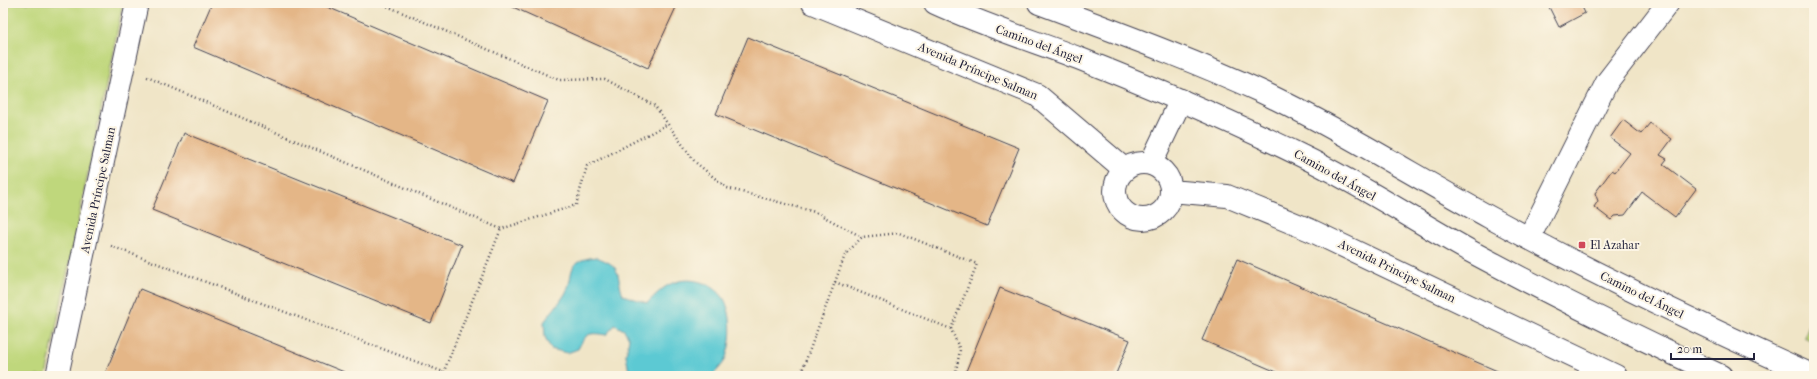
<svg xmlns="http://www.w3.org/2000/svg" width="1817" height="379" viewBox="0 0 1817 379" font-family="'IM FELL French Canon',serif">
<rect width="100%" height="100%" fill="#fcf5e5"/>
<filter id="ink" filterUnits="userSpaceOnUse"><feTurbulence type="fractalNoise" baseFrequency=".025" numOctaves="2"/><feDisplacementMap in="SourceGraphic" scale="8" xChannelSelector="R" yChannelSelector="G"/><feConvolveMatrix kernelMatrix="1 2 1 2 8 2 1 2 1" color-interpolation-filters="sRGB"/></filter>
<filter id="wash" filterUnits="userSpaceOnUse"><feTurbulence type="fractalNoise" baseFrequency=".012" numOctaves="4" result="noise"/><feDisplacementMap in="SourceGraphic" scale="16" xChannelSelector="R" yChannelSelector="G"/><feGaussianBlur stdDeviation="0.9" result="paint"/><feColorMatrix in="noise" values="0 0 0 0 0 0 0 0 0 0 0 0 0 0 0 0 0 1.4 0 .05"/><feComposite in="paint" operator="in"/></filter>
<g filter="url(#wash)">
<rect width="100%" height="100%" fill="#f0e5c7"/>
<path fill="#bfd77b" stroke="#707c5b" d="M 3,3 L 123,3 L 46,376 L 3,376 Z
M 1814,313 L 1814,342 L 1804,337 Z"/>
<path fill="#5cc9d3" stroke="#3f7687" d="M 596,257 C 623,267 615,271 623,295 L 647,303 C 656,295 664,285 676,282 C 693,276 719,285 726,303 C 733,320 732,345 724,362 C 721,367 715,372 712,376 L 635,376 L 629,372 L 626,355 L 629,338 L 624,330 L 615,325 L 606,335 C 589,332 586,333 578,349 L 567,353 L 551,349 L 545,337 L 544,322 C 550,313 559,304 565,294 C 576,274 563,261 596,257 Z"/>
<g id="blocks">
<path fill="#e4b687" d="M 212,3 L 318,3 L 548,101 L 513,183 L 193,47 Z
M 504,3 L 678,3 L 648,68 Z
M 1547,3 L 1580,3 L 1585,13 L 1559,27 Z
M 748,37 L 1019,148 L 987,226 L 716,114 Z
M 1623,120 L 1641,134 L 1650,123 L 1672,139 L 1660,155 L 1667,159 L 1663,164 L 1696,189 L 1675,217 L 1642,192 L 1625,215 L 1615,216 L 1611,220 L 1594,207 L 1598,201 L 1595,193 L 1612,170 L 1615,172 L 1630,153 L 1610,138 Z
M 184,133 L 462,245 L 431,323 L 152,210 Z
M 1237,259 L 1509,376 L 1286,376 L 1202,340 Z
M 1000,288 L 1130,340 L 1115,376 L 964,376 Z
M 140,289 L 354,376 L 104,376 Z"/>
</g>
</g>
<g filter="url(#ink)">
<use href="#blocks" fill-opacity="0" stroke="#413f50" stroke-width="1"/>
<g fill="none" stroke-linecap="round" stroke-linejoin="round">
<defs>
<path id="minor" d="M 813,3 L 1037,95 L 1124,169
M1115 191a28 28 0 1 1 56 0a28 28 0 1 1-56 0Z
M 1151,163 L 1181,100
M 1171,191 L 1227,196 L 1310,230 L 1616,376
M 1529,238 L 1607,82 L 1668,3
M 57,376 L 137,3"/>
<path id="tertiary" d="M 935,3 C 981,24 1030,40 1078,58 C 1154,88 1229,120 1302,156 C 1360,184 1414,220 1470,251 C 1552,295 1636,337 1721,376
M 1039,3 C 1113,31 1188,58 1260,91 C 1340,129 1414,176 1491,218 C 1596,275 1705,327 1814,376"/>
</defs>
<use href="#minor" stroke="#413f50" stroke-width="24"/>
<use href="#tertiary" stroke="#413f50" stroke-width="24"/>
<path stroke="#413f50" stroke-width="2.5" stroke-dasharray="1 3" stroke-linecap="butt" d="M 380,3 L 559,80 L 605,79 L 655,106 L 695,162 L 727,188 L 815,212 L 862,237
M 147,77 L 501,229 L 576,205 L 587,166 L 668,124
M 111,246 L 454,376
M 835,282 L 951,329
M 802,372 L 810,376
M 442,376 L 501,229
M 800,376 L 845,255 L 862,237 L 899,233 L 977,264 L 951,329 L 960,350 L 955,376"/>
<use href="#minor" stroke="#fff" stroke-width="22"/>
<use href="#tertiary" stroke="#fff" stroke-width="22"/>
</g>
</g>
<rect fill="#d1495b" stroke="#fcf5e5" stroke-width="1.5" x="1578" y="241" width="8" height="8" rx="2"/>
<g text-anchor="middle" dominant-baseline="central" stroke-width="4" stroke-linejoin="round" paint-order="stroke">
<g font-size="12" fill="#22223b" stroke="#fcf5e5">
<text transform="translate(1039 44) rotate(20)">Camino del Ángel</text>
<text transform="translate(978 71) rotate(23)">Avenida Príncipe Salman</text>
<text transform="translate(1335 175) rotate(29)">Camino del Ángel</text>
<text transform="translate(98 190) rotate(-78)">Avenida Príncipe Salman</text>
<text transform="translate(1397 271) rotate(26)">Avenida Principe Salman</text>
<text transform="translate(1642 295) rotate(26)">Camino del Ángel</text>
</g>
<g font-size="12" fill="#22223b" stroke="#fcf5e5" text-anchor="start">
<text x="1590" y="245">El Azahar</text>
</g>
</g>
<rect width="1817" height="379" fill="none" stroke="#fcf5e5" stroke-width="16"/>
<path d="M1671 353v6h83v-6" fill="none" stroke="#22223b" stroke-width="2"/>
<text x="1677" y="353" font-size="12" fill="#22223b" stroke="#fcf5e5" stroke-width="3" paint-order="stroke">20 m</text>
</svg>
